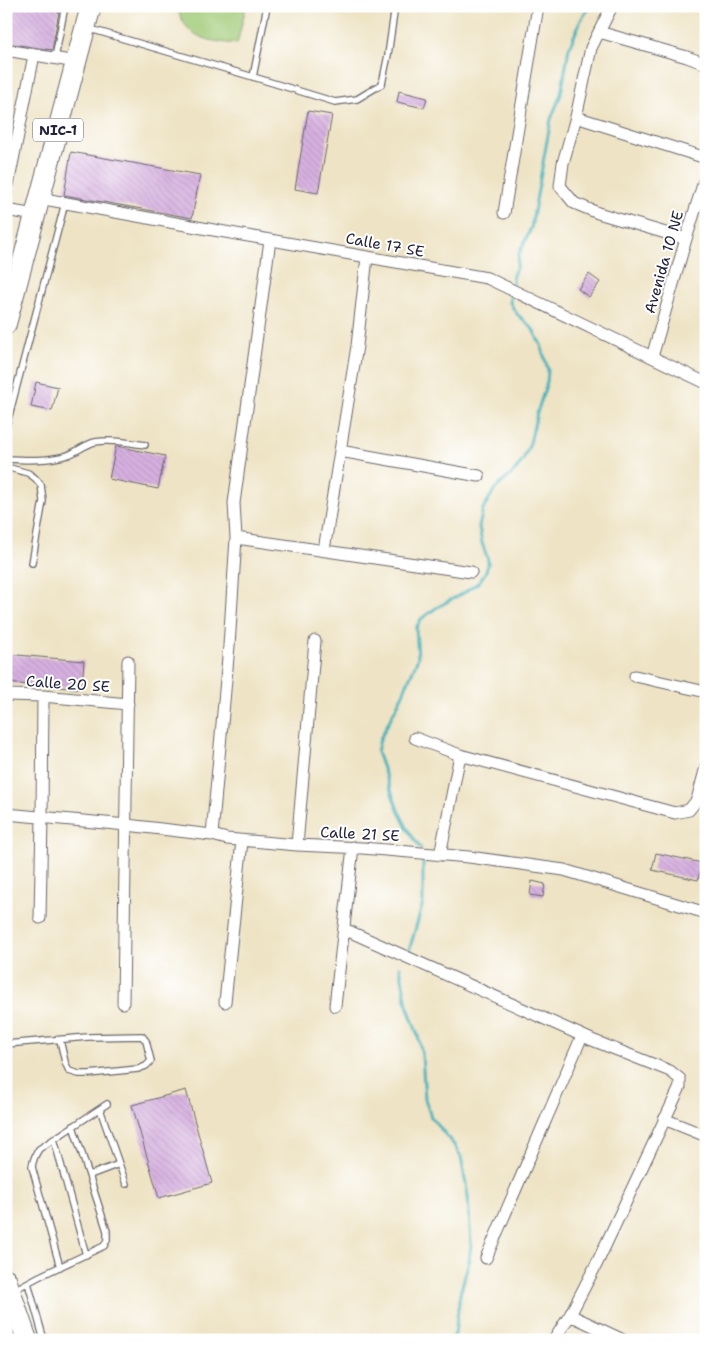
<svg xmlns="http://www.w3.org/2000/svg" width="712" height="1346" viewBox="0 0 712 1346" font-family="'Shantell Sans',sans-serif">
<defs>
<pattern id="building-back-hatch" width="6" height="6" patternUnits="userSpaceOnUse" patternTransform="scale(1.25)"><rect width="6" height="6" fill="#d7b1e0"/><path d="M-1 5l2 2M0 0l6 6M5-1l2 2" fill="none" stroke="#b898c1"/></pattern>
</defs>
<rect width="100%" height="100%" fill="#fff"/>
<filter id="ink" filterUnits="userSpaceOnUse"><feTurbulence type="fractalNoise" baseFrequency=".02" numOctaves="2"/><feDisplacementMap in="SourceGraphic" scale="10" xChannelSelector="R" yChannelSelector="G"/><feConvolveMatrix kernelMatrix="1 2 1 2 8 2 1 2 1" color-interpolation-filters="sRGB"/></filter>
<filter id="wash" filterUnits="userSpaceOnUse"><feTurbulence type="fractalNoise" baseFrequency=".0096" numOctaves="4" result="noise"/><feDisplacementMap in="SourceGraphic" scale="20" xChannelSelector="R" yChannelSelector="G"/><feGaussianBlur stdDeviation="1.12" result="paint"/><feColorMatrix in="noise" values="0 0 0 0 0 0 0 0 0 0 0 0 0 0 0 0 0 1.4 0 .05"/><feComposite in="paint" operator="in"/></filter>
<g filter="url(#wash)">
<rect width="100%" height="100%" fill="#eee3c4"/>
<path fill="#a0ca77" stroke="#617659" d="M 177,6 L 246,6 L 237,44 C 208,41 185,39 177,6 Z"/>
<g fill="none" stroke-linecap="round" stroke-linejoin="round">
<path stroke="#40b0ba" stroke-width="3" d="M 513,283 L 513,275 L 517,266 L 519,254 L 531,228 L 551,119 L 561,94 L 569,48 L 581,20 L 590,6
M 421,849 L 408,830 L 398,810 L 377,752 L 380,739 L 403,694 L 418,658 L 416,628 L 421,619 L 436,608 L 465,592 L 479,582 L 485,573 L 488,565 L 488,560 L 482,543 L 479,527 L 483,509 L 495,489 L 515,471 L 523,460 L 530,443 L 537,413 L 547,382 L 548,370 L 541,345 L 532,328 L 517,314 L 513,308 L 510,302 L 510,296
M 409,951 L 423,903 L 423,863
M 400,967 L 407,1005 L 418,1036 L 422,1055 L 425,1099 L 431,1117 L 454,1145 L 461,1157 L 468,1196 L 471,1245 L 469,1261 L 460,1294 L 455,1334 L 452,1340"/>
</g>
<g id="blocks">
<path fill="url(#building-back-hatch)" d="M 6,6 L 60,6 L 52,50 L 6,43 Z
M 399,91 L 427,98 L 424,108 L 397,102 Z
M 308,111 L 332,115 L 318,193 L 295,189 Z
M 71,152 L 200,175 L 192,218 L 64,195 Z
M 589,274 L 600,282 L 589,297 L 578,289 Z
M 36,382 L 58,387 L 52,411 L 31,407 Z
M 116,446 L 165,456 L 158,489 L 109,479 Z
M 6,654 L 84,661 L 82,689 L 6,683 Z
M 656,853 L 702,863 L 698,880 L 652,870 Z
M 532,881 L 545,884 L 543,897 L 530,895 Z
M 186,1090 L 212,1183 L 159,1198 L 132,1105 Z"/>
</g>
</g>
<g filter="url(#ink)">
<use href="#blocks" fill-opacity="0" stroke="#69666b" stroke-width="1"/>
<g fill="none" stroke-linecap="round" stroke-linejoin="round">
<defs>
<path id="lane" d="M 87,28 L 260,79 L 335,102 L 357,99 L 382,84 L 388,55 L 395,6
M 55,58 L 65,6
M 253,77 L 267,6
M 6,427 L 65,203
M 6,459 C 26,460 49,461 68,455 C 76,452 88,443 95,442 C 112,439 129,443 145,445
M 6,467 L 28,473 L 35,478 L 41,485 L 43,501 L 32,563
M 6,1044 L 88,1037 L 142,1036 L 146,1041 L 151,1061 L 146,1066 L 138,1069 L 89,1074 L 79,1074 L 69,1071 L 65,1062 L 60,1040
M 100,1109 L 126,1184
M 54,1139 L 86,1255
M 90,1175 L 119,1164
M 60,1267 L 32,1167 C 33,1160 35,1155 39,1149 L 107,1104
M 28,1283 L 44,1340
M 14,1290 L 40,1276 L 104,1246 L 107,1240 L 107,1231 L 73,1126"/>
<path id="street" d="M 599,32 L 612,6
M 6,50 L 76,62
M 576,117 L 706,158
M 6,195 L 34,55
M 39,198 L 208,229 L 487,278 L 706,383
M 6,210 L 35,215
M 504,213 L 538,6
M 686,239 L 598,213 L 574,203 L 560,186 L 563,163 L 576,117 L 591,48 L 599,32 L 687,57 L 706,64
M 652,357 L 686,239 L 706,175
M 340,451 L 479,476
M 236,538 L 471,572
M 324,550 L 357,346 L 367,257
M 635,676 L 706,692
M 6,695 L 43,696 L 128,704
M 415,738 L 460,755 L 675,813 L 689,810 L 697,800 L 706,767
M 6,814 L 127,825 L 212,835 L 227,839 L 297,845 L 362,848 L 469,857 L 564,870 L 706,913
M 212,835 L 229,646 L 236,538 L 234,503 L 270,240
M 297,845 L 315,641
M 440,855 L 460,755
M 40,918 L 42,818 L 43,696
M 344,929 L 592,1040 L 670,1071 L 680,1079 L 680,1087 L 597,1263 L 570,1315 L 554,1340
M 225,1002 L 242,841
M 123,1003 L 128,661
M 335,1006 L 353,847
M 664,1119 L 706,1136
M 486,1258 L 582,1036
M 570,1315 L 623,1340"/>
<path id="highway" d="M 6,324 L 91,6
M 6,1279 L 27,1340"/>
</defs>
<use href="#lane" stroke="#69666b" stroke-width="8"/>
<use href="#street" stroke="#69666b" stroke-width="13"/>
<use href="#highway" stroke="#69666b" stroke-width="22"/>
<use href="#lane" stroke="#fff" stroke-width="5.5"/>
<use href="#street" stroke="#fff" stroke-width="11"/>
<use href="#highway" stroke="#fff" stroke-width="20"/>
</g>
</g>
<g text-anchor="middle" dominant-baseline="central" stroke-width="4" stroke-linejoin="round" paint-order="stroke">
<rect fill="#fff" stroke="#646476" stroke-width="1" x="33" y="118.5" width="50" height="23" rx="4"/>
<g font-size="14" font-weight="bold" fill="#22223b">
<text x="58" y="130">NIC-1</text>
</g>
<g font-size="15" fill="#22223b" stroke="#fff">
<text transform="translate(385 245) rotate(10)">Calle 17 SE</text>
<text transform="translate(664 262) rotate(-74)">Avenida 10 NE</text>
<text transform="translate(68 684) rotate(4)">Calle 20 SE</text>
<text transform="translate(360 834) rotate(3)">Calle 21 SE</text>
</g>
</g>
<rect width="712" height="1346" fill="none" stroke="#fff" stroke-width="25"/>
</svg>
